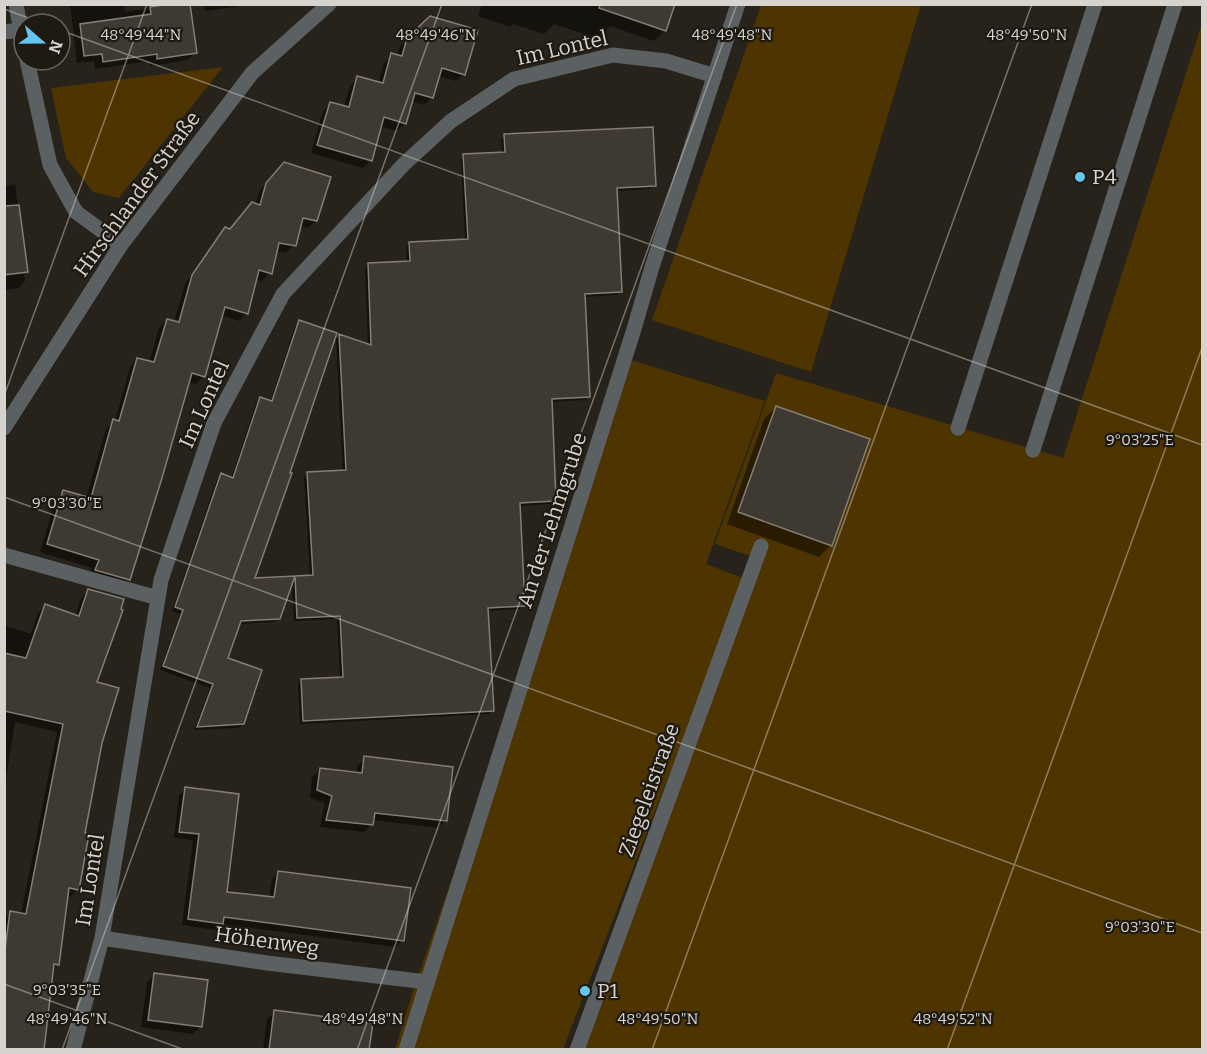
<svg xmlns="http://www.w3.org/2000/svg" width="1207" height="1054" viewBox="0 0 1207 1054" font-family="Bitter,serif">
<rect width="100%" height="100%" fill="#27221a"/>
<path fill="#4d3400" d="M 761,5 L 921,5 L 811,372 L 652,320 Z
M 1202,23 L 1202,1049 L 577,1050 L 756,558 L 715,544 L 776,373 L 1063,458 Z
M 223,67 L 119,198 L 93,192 L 66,158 L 51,88 Z
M 631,360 L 765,401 L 706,564 L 745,579 L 563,1049 L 395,1050 L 411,997 Z"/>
<path fill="#0007" d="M 70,4 L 124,4 L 125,12 L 179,4 L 195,53 L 187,60 L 150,66 L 149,61 L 95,69 L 94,61 L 77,63 Z
M 204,4 L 240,4 L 239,6 L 205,11 Z
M 482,4 L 674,4 L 665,31 L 654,41 L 610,26 L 599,39 L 554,24 L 544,34 L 513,24 L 510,27 L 478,16 Z
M 430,18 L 464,74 L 456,81 L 438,76 L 432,97 L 424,105 L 411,101 L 405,123 L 397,131 L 380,126 L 371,160 L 363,168 L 311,153 L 323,111 L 330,104 L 344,107 L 350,86 L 358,78 L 378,84 L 384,63 L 392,55 L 397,57 L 399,48 Z
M 505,136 L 655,186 L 651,189 L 616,191 L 620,292 L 617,295 L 584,297 L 589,397 L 585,400 L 550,402 L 555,501 L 551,504 L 518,506 L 523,606 L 520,609 L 487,611 L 492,710 L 489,714 L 300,724 L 298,684 L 301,680 L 340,678 L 337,619 L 294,621 L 292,581 L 296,577 L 310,577 L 304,477 L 308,473 L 343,472 L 336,339 L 339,336 L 368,345 L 365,268 L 369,265 L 407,263 L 406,247 L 410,243 L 465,240 L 461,159 L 464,156 L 502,154 L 501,139 Z
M 276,172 L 316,221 L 308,228 L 299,226 L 294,245 L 286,253 L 276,251 L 270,273 L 262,281 L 255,279 L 247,313 L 239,321 L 221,315 L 204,376 L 196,384 L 188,382 L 129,579 L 121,587 L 88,578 L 92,568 L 40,552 L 56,499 L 64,491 L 86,498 L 106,429 L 115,421 L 130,367 L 137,359 L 149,363 L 159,328 L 167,320 L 174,322 L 185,284 L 218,237 L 226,229 L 230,230 L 255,205 L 259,192 Z
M 4,175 L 6,186 L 15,184 L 27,271 L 24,274 L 25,281 L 19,288 L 4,290 Z
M 299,322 L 253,580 L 279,618 L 274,622 L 238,624 L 226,659 L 243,724 L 239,728 L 194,730 L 210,688 L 160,670 L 180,614 L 172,611 L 217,479 L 221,475 L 231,479 L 256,403 L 260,399 L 270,402 L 295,326 Z
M 776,407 L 831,545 L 819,557 L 727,524 L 764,419 Z
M 89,590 L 100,743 L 83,834 L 77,889 L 70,897 L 66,896 L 58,964 L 52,970 L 4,1050 L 4,919 L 11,913 L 21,915 L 57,732 L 15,722 L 4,793 L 4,625 L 31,634 L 38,613 L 45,606 L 75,616 L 81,598 Z
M 365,758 L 446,820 L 438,828 L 372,820 L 372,824 L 364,832 L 320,827 L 325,803 L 310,798 L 312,777 L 320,770 L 356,774 L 357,766 Z
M 186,789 L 226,893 L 269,898 L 272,879 L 279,872 L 402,940 L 396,947 L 221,924 L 215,930 L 182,925 L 193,840 L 174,838 L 179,795 Z
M 155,974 L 201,1026 L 193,1034 L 141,1027 L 147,982 Z
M 275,1012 L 368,1050 L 263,1050 L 267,1019 Z"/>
<path fill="#3f3a31" stroke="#847e74" stroke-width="1.5" d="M 169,4 L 190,4 L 197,53 L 157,59 L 157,54 L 103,62 L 102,54 L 84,56 L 80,24 L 151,14 L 150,7 Z
M 600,4 L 675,4 L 666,31 L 599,8 Z
M 430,16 L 478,30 L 465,75 L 442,68 L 433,98 L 415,93 L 406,124 L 384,117 L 372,161 L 317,145 L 330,102 L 349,107 L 357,76 L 383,83 L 391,53 L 402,56 L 407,38 Z
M 653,127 L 656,186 L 617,188 L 622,292 L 585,294 L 590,397 L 552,399 L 556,501 L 520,503 L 525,606 L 488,608 L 494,711 L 303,721 L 301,679 L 343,677 L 340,616 L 297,618 L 295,576 L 313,575 L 307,472 L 346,470 L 339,334 L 371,345 L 368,263 L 410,261 L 409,242 L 468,239 L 463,154 L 505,152 L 504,134 Z
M 284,162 L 331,177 L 317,221 L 303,218 L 296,246 L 279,243 L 272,274 L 259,270 L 248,314 L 225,307 L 205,377 L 192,373 L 162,478 L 130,580 L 95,570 L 99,560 L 47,544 L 63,490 L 91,498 L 113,419 L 119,421 L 137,358 L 154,362 L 167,319 L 179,322 L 192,275 L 225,227 L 230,229 L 252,202 L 260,205 L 266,183 Z
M 19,205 L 28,272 L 4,275 L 4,206 Z
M 299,320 L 337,333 L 290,473 L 292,473 L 255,578 L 295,576 L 280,619 L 241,621 L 228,658 L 262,670 L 244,724 L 197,727 L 213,684 L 163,666 L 183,610 L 175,607 L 221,473 L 233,478 L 260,397 L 272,401 Z
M 776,406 L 870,439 L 832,546 L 738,512 Z
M 88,589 L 124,599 L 121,609 L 123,610 L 97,682 L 119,688 L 102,743 L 85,833 L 89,834 L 79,890 L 69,888 L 59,965 L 54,964 L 44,1050 L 4,1050 L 4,957 L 10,911 L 26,914 L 63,724 L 4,711 L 4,653 L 26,658 L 45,604 L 79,616 Z
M 364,756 L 453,767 L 447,821 L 375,813 L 373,825 L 326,820 L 332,796 L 317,790 L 320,768 L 362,773 Z
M 185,787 L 239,794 L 227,892 L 274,897 L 278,871 L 411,888 L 404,941 L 224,917 L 223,924 L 188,919 L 199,834 L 179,832 Z
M 154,973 L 208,980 L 202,1027 L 148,1020 Z
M 274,1010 L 373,1023 L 369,1050 L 269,1050 Z"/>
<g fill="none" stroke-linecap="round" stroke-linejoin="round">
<path stroke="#5b6062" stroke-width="15" d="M 16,4 L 24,49
M 4,32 L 20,30
M 27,60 L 50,165 L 76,212 L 121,245
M 4,428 L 121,245 L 252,73 L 329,4
M 958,428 L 1095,4
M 1033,450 L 1175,4
M 4,555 L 158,598
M 102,938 L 267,963 L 427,982
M 73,1050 L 102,938 L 161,580 L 214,423 L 283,294 L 404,164 L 451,121 L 514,79 L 613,55 L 666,61 L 715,76
M 406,1050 L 634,329 L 652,267 L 738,4
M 577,1050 L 761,546"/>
</g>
<path fill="none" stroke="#d7d4cf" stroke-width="1.5" stroke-opacity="0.45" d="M 4,9 L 45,24M 60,30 L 1202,445M 4,396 L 147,4M 4,497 L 1202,933M 4,984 L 185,1050M 62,1050 L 442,4M 357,1050 L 737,4M 652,1050 L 1032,4M 947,1050 L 1202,348"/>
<g fill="#65c5ee" stroke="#1e1911" stroke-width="2">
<circle cx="1080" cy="177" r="6"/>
<circle cx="585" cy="991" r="6"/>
</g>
<g text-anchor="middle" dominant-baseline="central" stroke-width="4.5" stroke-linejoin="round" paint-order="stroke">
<g font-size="21" fill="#d7d4cf" stroke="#1e1911">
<text transform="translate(562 48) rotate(-13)">Im Lontel</text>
<text transform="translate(137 194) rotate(-54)">Hirschlander Straße</text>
<text transform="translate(204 404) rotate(-66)">Im Lontel</text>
<text transform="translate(552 520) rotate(-72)">An der Lehmgrube</text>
<text transform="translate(649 790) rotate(-70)">Ziegeleistraße</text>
<text transform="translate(90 880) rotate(-81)">Im Lontel</text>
<text transform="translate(267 941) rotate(8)">Höhenweg</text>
</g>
<g font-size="21" fill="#d7d4cf" stroke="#1e1911" text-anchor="start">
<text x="1092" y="177">P4</text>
<text x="597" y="991">P1</text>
</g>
</g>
<g font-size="15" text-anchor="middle" fill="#d7d4cf" stroke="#1e1911" stroke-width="4.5" stroke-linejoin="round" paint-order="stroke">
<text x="436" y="40">48°49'46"N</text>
<text x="732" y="40">48°49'48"N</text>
<text x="141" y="40">48°49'44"N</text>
<text x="1027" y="40">48°49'50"N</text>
<text x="1140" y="445">9°03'25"E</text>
<text x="67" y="508">9°03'30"E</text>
<text x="1140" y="932">9°03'30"E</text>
<text x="67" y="995">9°03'35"E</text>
<text x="67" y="1024">48°49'46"N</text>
<text x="363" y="1024">48°49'48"N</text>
<text x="658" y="1024">48°49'50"N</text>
<text x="953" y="1024">48°49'52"N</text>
</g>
<rect width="1207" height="1054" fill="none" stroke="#d7d4cf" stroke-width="12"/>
<g transform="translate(42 42) rotate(110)"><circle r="28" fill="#1e1911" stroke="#68645d" stroke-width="1.5"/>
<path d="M0-4.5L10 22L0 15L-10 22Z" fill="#65c5ee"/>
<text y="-9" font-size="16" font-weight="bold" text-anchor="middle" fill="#d7d4cf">N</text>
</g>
</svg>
